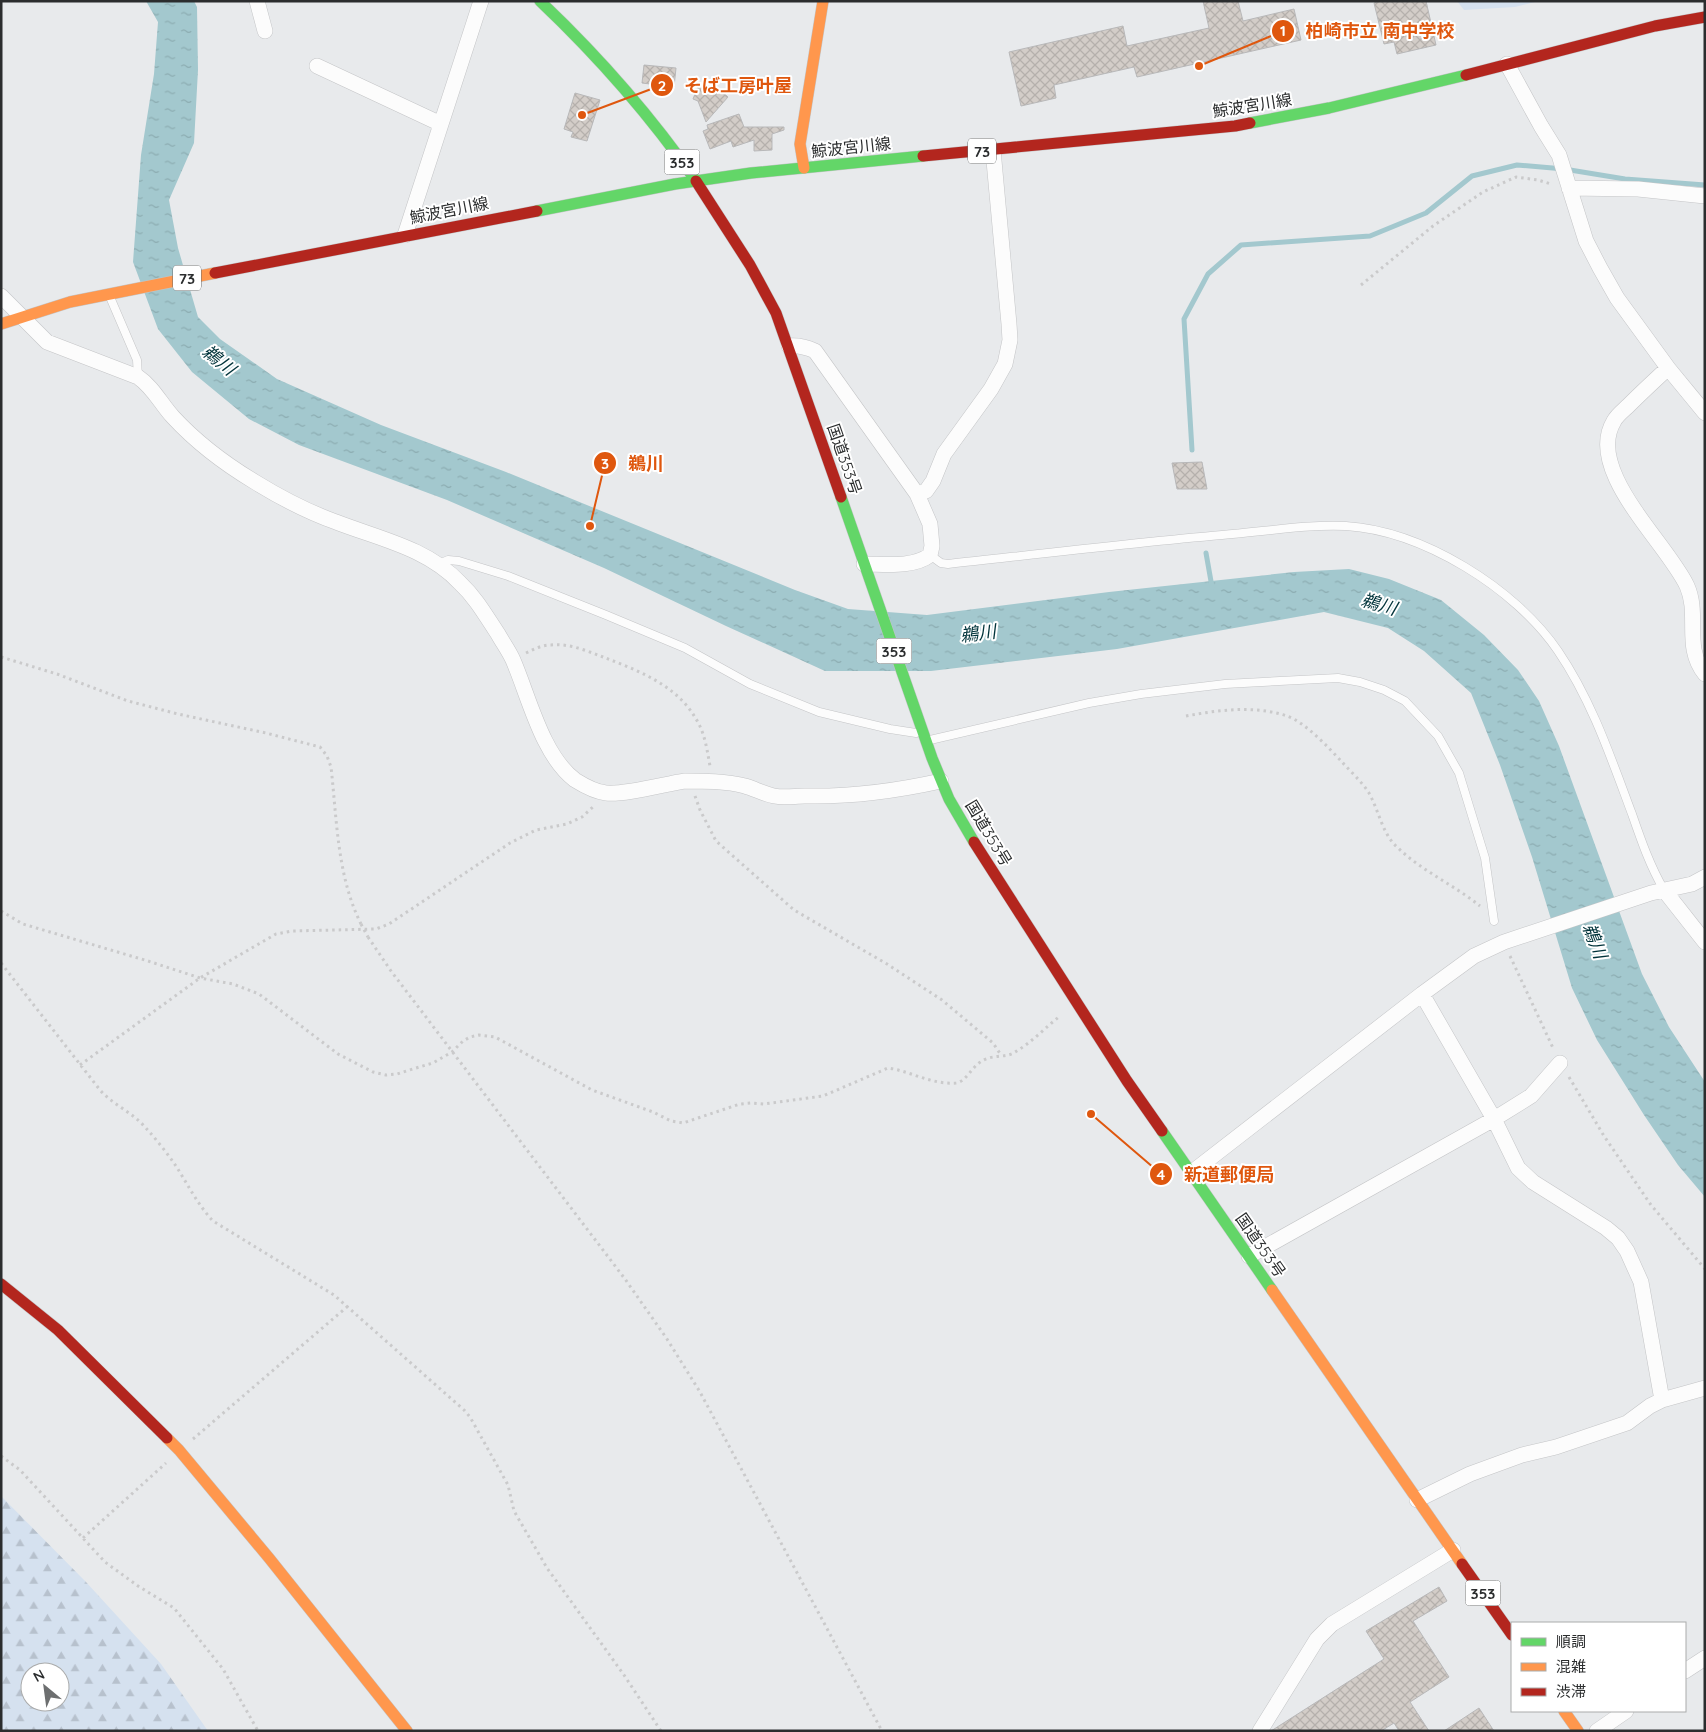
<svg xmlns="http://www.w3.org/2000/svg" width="1706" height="1732" viewBox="0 0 1706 1732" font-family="Quicksand,'Noto Sans JP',sans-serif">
<defs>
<pattern id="forest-firs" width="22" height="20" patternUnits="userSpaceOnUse" patternTransform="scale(1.25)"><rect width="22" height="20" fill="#d5e1ef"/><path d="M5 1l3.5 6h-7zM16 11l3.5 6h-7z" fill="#b7c1cd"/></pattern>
<pattern id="water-ripples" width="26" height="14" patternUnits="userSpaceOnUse" patternTransform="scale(1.25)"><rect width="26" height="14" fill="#a3c8ce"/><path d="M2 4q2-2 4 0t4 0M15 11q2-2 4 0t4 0" fill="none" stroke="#8cacb1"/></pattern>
<pattern id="building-cross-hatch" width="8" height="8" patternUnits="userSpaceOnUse" patternTransform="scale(1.25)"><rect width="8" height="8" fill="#d3cdc8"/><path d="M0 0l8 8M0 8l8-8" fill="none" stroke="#b5b0ac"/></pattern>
</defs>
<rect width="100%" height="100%" fill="#e8eaec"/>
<path fill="url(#forest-firs)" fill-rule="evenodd" d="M 1,1496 L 86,1582 L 161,1664 L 208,1731 L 1,1731 ZM 30,1672 L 60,1672 L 60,1702 L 30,1702 Z"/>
<path fill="#d5e1ef" d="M 1457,1 L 1539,1 L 1515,7 L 1464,10 Z"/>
<path fill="url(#water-ripples)" d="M 146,1 L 194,1 L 197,7 L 198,70 L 194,143 L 169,200 L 178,248 L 198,317 L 220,339 L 277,379 L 381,425 L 506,472 L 795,590 L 848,609 L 927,615 L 1109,592 L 1294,572 L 1349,569 L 1389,579 L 1441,600 L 1484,635 L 1518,670 L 1539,701 L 1559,746 L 1642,974 L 1669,1027 L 1705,1082 L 1705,1197 L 1678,1165 L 1644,1115 L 1597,1040 L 1572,988 L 1532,857 L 1500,765 L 1471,693 L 1424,651 L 1388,628 L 1324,612 L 1117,649 L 931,671 L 825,671 L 726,626 L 604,568 L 447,500 L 299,445 L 249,419 L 192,372 L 158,329 L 133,262 L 141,155 L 154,74 L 158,22 Z"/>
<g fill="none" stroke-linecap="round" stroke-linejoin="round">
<path stroke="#a3c8ce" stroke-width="5" d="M 1192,450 L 1184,319 L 1208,274 L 1241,245 L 1370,236 L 1426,213 L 1472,176 L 1517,165 L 1564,169 L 1625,179 L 1705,185
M 1206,553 L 1212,587"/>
</g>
<path fill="url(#building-cross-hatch)" stroke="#b8b8b9" d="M 1203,1 L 1238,1 L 1243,21 L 1294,9 L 1301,40 L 1137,77 L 1134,67 L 1054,85 L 1056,98 L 1021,106 L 1009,52 L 1123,26 L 1127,46 L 1209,28 Z
M 1381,1 L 1426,1 L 1436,45 L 1397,54 L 1394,42 L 1384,44 L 1374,3 Z
M 644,65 L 676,68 L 674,87 L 642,83 Z
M 699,84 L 716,90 L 718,88 L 728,97 L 706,122 L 698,101 L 693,99 Z
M 575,93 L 600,100 L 587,141 L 571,137 L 573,132 L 564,129 Z
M 739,114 L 744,127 L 784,127 L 784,130 L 772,134 L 772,150 L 754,151 L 754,140 L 733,147 L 731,141 L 710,149 L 703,131 L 708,129 L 707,125 Z
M 1202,462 L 1207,489 L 1177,489 L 1172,463 Z
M 1439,1587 L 1447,1601 L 1413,1621 L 1449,1677 L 1410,1702 L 1429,1731 L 1399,1731 L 1394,1723 L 1381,1731 L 1271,1731 L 1384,1659 L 1366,1631 Z
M 1479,1708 L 1494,1731 L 1444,1731 Z"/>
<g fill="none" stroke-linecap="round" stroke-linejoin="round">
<defs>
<path id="lane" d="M 110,297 L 137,360 L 138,377
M 930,555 L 941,563 L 948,564 C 1039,554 1131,543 1222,535 C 1262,532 1307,524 1346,526 C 1423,531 1515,588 1558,651 C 1592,701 1611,758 1632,814 C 1641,840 1650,866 1664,890
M 439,564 L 448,560 L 459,561 L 508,576 L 606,615 L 685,648 L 750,684 L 819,712 L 890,729 L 916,733
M 930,740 L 1089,703 L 1141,694 L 1225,684 L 1338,678 L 1360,682 L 1384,690 L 1405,701 L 1438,736 L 1459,773 L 1485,858 L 1494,921"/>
<path id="street" d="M 257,1 L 265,31
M 1507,64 L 1541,126 L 1559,155 L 1586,241 L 1600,268 L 1617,298 L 1668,368 L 1705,413
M 317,66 L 441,124
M 1569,188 L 1638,189 L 1705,196
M 405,235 L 481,1
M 1,296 L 47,342 L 138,377 C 153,387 161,404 173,417 C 197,443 225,464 255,482 C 281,498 308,512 336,522 C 380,539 427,548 460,583 C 476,598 486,616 498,634 C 503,643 509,651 513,660 C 529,697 542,755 575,780 C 583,785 597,792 606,793 C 625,795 665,784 685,781 C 704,781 726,781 745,786 C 755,789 764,794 774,796 C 784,798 795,796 805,796 C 851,797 896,791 941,781
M 789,346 C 799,345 806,347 815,351 L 917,494 L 930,524 L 932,546 L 930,555 C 913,568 884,564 864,564
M 1668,368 C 1655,380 1642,392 1629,405 C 1624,410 1617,415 1614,421 C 1584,470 1667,543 1687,586 C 1700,615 1683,647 1705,674
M 917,494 L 926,491 L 933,481 L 944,454 L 991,389 L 1005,364 L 1010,340 L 1009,324 L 993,150
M 1664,890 L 1705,942
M 1422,994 L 1494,1119 L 1518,1168 L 1533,1182 L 1606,1228 L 1618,1238 L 1627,1251 L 1641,1282 L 1662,1400
M 1191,1173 L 1422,994 L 1474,956 L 1504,942 L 1651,893 L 1692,884 L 1705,877
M 1249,1256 L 1494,1119 L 1531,1096 L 1560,1063
M 1417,1500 L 1470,1474 L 1522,1455 L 1556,1447 L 1627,1423 L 1650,1406 L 1662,1400 L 1705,1388
M 1685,1671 L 1705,1658
M 1260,1731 L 1317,1639 L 1332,1624 L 1453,1550
M 1597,1731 L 1626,1711"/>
<path id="fast" d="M 540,1 C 598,56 650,115 696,181
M 1250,123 L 1329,108 L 1466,75
M 537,211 L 675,184 L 751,173 L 923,156
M 841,497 L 932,758 L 949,799 L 974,842
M 1162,1131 L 1272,1290"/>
<path id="slow" d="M 804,168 L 800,144 L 823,1
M 1,324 L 70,302 L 215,273
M 1272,1290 L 1462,1564
M 167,1438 L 179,1450 L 269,1558 L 407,1731
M 1564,1711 L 1578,1731"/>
<path id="jam" d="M 1466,75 L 1655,26 L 1705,17
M 923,156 L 1235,126 L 1250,123
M 696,181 L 750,265 L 776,313 L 841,497
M 215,273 L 537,211
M 974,842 L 1127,1081 L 1162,1131
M 1,1284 L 58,1330 L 167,1438
M 1462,1564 L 1512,1635"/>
</defs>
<use href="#lane" stroke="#c4c5c7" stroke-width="9"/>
<use href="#street" stroke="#c4c5c7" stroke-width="16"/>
<use href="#fast" stroke="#c4c5c7" stroke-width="12"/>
<use href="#slow" stroke="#c4c5c7" stroke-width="12"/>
<use href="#jam" stroke="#c4c5c7" stroke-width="12"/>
<path stroke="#cacacb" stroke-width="3" stroke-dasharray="2.5 4" stroke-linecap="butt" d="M 1361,285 L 1433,226 L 1483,192 L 1516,177 L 1538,180 L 1551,184
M 526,653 C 534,649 542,645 551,645 C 569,643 587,651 603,657 C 637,670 677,685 696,719 C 705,733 707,750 710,766
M 1,657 L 57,674 L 128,701 L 178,714 L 266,733 L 320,747 L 327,756 L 331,767 C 337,820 337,876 361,924
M 1186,716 C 1219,710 1254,705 1287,716 C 1305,722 1329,748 1342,762 C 1351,772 1362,782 1369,793 C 1378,809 1382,831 1394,844 C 1419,870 1453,884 1480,906
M 695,796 L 700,810 L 716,841 L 794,910 L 887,964 L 942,1000 L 993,1043 L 1001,1055
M 1,911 L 23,924 L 148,961 L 200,978 L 233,984 L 259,994 L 338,1054 L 373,1072 L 386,1075 L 397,1074 L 416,1068 L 433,1063 L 452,1052 L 463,1041 L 470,1037 L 479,1035 L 495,1037 L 592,1090 L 653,1112 L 671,1121 L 683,1123 L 740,1104 L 751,1103 L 764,1104 L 823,1096 L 888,1068 C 910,1071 932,1085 956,1083 C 965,1082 971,1069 979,1063 C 992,1053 1005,1059 1015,1052 C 1031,1043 1046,1027 1060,1016
M 368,937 L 391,971 L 625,1279 L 667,1339 L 700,1392 L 882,1731
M 1510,956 L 1554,1050
M 1,963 L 100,1090 C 113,1105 132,1112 145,1127 C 156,1139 167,1153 176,1166 C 188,1185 198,1205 213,1221 L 334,1295 L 464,1410 L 470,1417 L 508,1485 L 514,1511 L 547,1568 L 624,1675 L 661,1731
M 80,1065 L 200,978 L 276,934 L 292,931 L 376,929 L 389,924 L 510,843 L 536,830 L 567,824 L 582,817 L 594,806
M 1569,1077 L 1604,1136 L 1651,1205 L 1705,1269
M 193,1439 L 348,1306
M 1,1456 L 20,1470 L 105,1562 L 138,1586 L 174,1608 L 223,1669 L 258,1731
M 83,1538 L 166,1463"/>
<use href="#lane" stroke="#fcfcfc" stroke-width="8"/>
<use href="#street" stroke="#fcfcfc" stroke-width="15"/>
<use href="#fast" stroke="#63d668" stroke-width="11"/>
<use href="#slow" stroke="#ff974d" stroke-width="11"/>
<use href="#jam" stroke="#b3261e" stroke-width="11"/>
<path stroke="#cacacb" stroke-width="3" stroke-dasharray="2.5 4" stroke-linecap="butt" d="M 361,924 L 368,937"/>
</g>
<g text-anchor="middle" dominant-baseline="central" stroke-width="4" stroke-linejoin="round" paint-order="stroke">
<g fill="#fff" stroke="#6b6c6d" stroke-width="1">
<rect x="968" y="138.5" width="28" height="25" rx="4"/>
<rect x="664.5" y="149.5" width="35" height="25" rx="4"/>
<rect x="173" y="265.5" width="28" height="25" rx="4"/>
<rect x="876.5" y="638.5" width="35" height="25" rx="4"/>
<rect x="1465.5" y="1580.5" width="35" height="25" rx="4"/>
</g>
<g font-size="15" font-weight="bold" fill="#2b2d2e">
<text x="982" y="151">73</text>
<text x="682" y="162">353</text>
<text x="187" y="278">73</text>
<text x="894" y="651">353</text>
<text x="1483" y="1593">353</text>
</g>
<g font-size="16" fill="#2b2d2e" stroke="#fff">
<text transform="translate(1252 105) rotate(-9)">鯨波宮川線</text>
<text transform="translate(851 147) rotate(-6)">鯨波宮川線</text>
<text transform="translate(449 210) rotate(-11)">鯨波宮川線</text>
<text transform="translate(845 459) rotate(71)">国道353号</text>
<text transform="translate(989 833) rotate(59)">国道353号</text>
<text transform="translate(1261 1245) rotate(55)">国道353号</text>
</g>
<g font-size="18" font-style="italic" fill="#00333a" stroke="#fff">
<text transform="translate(219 360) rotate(39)">鵜川</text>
<text transform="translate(1379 604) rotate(16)">鵜川</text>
<text transform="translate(978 633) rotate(-7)">鵜川</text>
<text transform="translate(1595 941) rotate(69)">鵜川</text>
</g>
</g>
<path fill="none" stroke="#df570e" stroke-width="2" d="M1199 66L1283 31M582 115L662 85M590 526L605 463M1091 1114L1161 1174"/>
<g fill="#df570e" stroke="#fff" stroke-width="2">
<circle cx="1199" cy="66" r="5"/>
<circle cx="582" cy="115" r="5"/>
<circle cx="590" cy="526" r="5"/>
<circle cx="1091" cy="1114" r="5"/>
<circle cx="1283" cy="31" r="12"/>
<circle cx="662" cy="85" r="12"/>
<circle cx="605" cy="463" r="12"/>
<circle cx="1161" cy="1174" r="12"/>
</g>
<g font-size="15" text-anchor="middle" font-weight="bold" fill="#fff">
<text x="1283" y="36">1</text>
<text x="662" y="91">2</text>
<text x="605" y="469">3</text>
<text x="1161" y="1180">4</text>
</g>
<g font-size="18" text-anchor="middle" font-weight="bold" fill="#df570e" stroke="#fff" stroke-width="4" stroke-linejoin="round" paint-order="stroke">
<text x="1380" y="37">柏崎市立 南中学校</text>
<text x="738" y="92">そば工房叶屋</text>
<text x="646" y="470">鵜川</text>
<text x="1229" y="1181">新道郵便局</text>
</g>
<rect width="1706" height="1732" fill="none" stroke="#2b2d2e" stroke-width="5"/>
<rect x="1511" y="1622" width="175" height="90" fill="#ffffff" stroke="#aaabab"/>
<rect x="1521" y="1638" width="25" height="8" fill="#63d668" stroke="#aaabab"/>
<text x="1556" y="1647" font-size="15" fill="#2b2d2e">順調</text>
<rect x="1521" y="1663" width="25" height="8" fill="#ff974d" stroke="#aaabab"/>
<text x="1556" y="1672" font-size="15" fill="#2b2d2e">混雑</text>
<rect x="1521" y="1688" width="25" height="8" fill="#b3261e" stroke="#aaabab"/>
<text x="1556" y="1697" font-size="15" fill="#2b2d2e">渋滞</text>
<g transform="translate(45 1687) rotate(331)"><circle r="24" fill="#ffffff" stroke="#aaabab"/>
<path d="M0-4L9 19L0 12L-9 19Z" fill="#6d6f70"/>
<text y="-8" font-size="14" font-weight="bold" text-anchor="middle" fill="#2b2d2e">N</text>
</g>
</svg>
